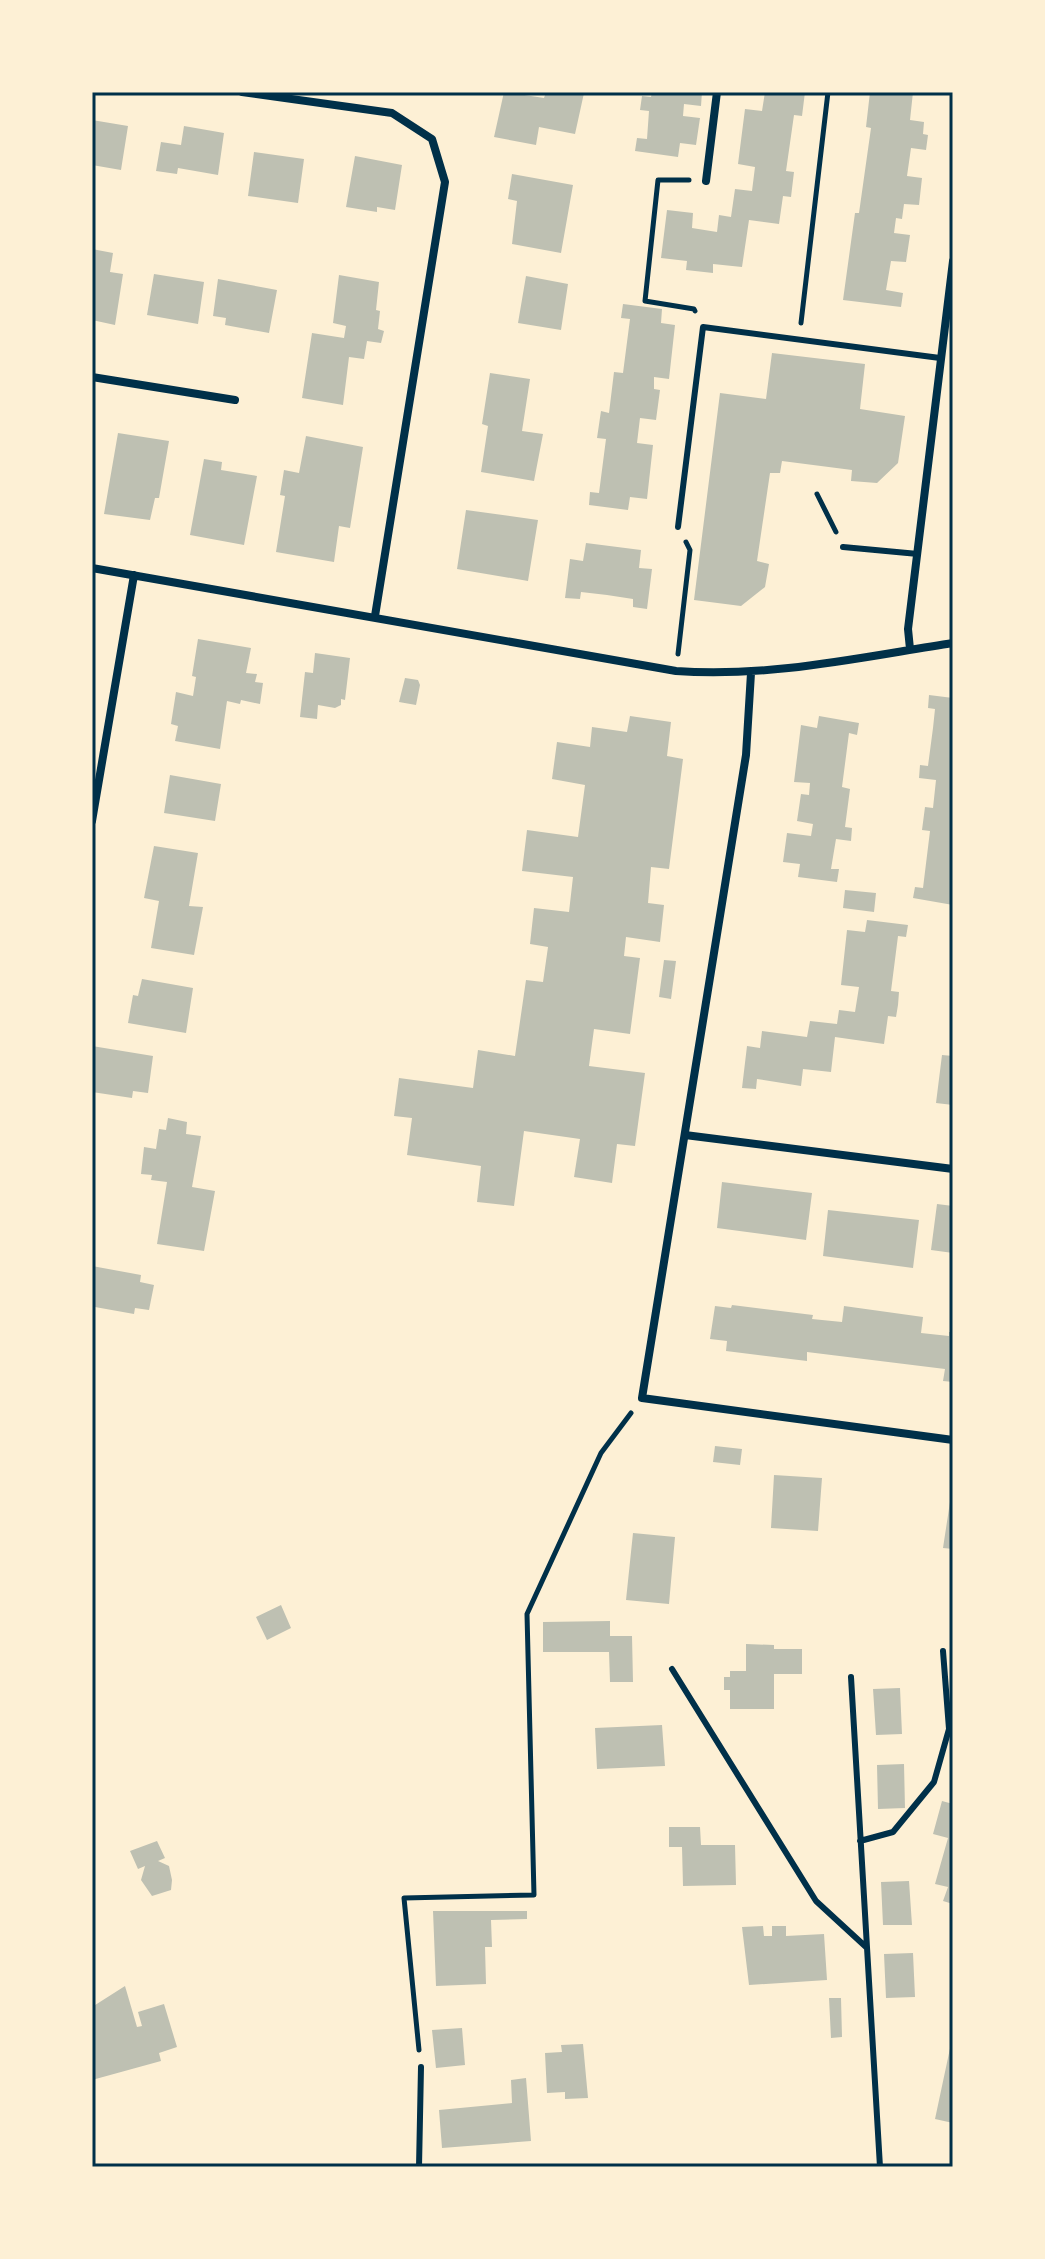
<svg xmlns="http://www.w3.org/2000/svg" width="1045" height="2259" viewBox="0 0 1045 2259" font-family="Commissioner,sans-serif">
<rect width="100%" height="100%" fill="#fdf0d5"/>
<path fill="#bec0b2" d="M 504,92 L 544,98 L 546,92 L 584,93 L 575,134 L 539,127 L 536,145 L 494,137 Z
M 652,92 L 702,92 L 701,106 L 684,104 L 683,116 L 700,118 L 696,145 L 680,143 L 678,157 L 635,151 L 637,138 L 647,139 L 649,111 L 640,110 L 642,96 L 651,97 Z
M 765,92 L 805,92 L 802,116 L 794,115 L 786,171 L 794,172 L 791,197 L 783,196 L 779,224 L 749,220 L 742,267 L 713,264 L 713,273 L 686,270 L 687,261 L 661,258 L 667,210 L 693,213 L 692,228 L 717,232 L 719,215 L 731,217 L 735,189 L 752,191 L 755,167 L 738,164 L 745,109 L 762,111 Z
M 870,92 L 913,92 L 910,120 L 924,122 L 923,134 L 928,135 L 926,150 L 911,148 L 907,176 L 922,178 L 919,205 L 904,204 L 902,219 L 896,218 L 894,233 L 910,235 L 906,262 L 891,261 L 886,290 L 903,293 L 901,307 L 843,300 L 855,213 L 859,213 L 871,128 L 866,127 Z
M 92,120 L 128,126 L 121,170 L 92,165 Z
M 184,126 L 224,133 L 218,175 L 178,168 L 177,174 L 156,171 L 161,142 L 181,145 Z
M 254,152 L 304,159 L 298,203 L 248,196 Z
M 355,156 L 402,165 L 395,210 L 377,207 L 377,212 L 346,207 Z
M 512,174 L 573,185 L 561,253 L 512,244 L 517,201 L 508,199 Z
M 92,249 L 113,253 L 110,272 L 123,274 L 115,325 L 92,320 Z
M 154,274 L 204,282 L 198,324 L 147,315 Z
M 339,275 L 379,282 L 376,310 L 380,311 L 378,329 L 384,331 L 381,343 L 367,341 L 364,359 L 349,357 L 343,405 L 302,398 L 312,333 L 344,338 L 346,326 L 333,323 Z
M 526,276 L 568,284 L 561,330 L 518,323 Z
M 218,279 L 277,290 L 269,333 L 225,325 L 226,318 L 213,316 Z
M 623,304 L 662,309 L 661,323 L 675,325 L 669,379 L 654,377 L 654,389 L 660,390 L 656,420 L 640,418 L 637,443 L 653,445 L 647,499 L 630,497 L 628,510 L 589,505 L 590,492 L 599,493 L 606,439 L 597,438 L 601,411 L 609,413 L 614,372 L 623,373 L 630,319 L 621,318 Z
M 772,353 L 865,364 L 860,409 L 905,416 L 898,463 L 877,483 L 851,481 L 852,470 L 782,461 L 780,473 L 770,473 L 757,561 L 769,564 L 765,587 L 741,606 L 694,600 L 720,393 L 766,399 Z
M 490,373 L 530,379 L 522,431 L 543,434 L 534,481 L 481,472 L 488,426 L 482,424 Z
M 118,433 L 169,441 L 159,498 L 155,498 L 150,520 L 104,514 Z
M 306,436 L 363,447 L 350,528 L 339,526 L 334,562 L 276,552 L 285,496 L 280,495 L 284,470 L 299,473 Z
M 204,459 L 222,462 L 221,470 L 257,476 L 244,545 L 190,535 Z
M 466,510 L 538,520 L 528,581 L 457,569 Z
M 586,543 L 641,550 L 639,568 L 652,569 L 647,609 L 633,607 L 633,599 L 607,595 L 581,592 L 580,599 L 565,598 L 570,559 L 583,561 Z
M 198,639 L 251,648 L 246,673 L 257,674 L 255,682 L 263,683 L 260,704 L 241,700 L 240,704 L 227,701 L 220,749 L 175,741 L 178,726 L 171,724 L 176,692 L 193,696 L 196,677 L 192,676 Z
M 315,653 L 350,658 L 345,700 L 341,699 L 341,705 L 335,708 L 318,705 L 317,719 L 300,717 L 305,672 L 313,673 Z
M 405,678 L 418,680 L 420,685 L 416,705 L 399,702 Z
M 929,695 L 953,698 L 953,905 L 913,898 L 915,887 L 923,888 L 930,831 L 922,830 L 925,807 L 933,808 L 936,780 L 919,778 L 920,765 L 928,766 L 933,728 L 935,709 L 928,708 Z
M 630,716 L 671,722 L 667,756 L 683,759 L 669,869 L 651,867 L 648,903 L 664,905 L 660,942 L 626,937 L 624,956 L 640,958 L 630,1034 L 594,1029 L 589,1066 L 645,1073 L 635,1146 L 617,1144 L 612,1183 L 574,1177 L 580,1139 L 524,1131 L 514,1206 L 477,1202 L 481,1166 L 407,1155 L 412,1118 L 394,1116 L 399,1078 L 473,1088 L 478,1050 L 515,1056 L 526,980 L 543,982 L 548,947 L 530,944 L 534,908 L 569,912 L 573,877 L 522,871 L 527,830 L 578,837 L 585,785 L 552,779 L 557,742 L 590,747 L 592,727 L 627,732 Z
M 819,716 L 859,723 L 857,735 L 849,733 L 842,787 L 850,789 L 845,827 L 852,828 L 851,841 L 836,839 L 831,869 L 839,869 L 837,882 L 798,877 L 800,864 L 783,862 L 787,833 L 811,836 L 813,824 L 797,821 L 801,794 L 809,795 L 810,783 L 794,782 L 801,725 L 817,728 Z
M 170,775 L 221,784 L 215,821 L 164,813 Z
M 154,846 L 198,853 L 189,906 L 203,907 L 194,955 L 151,948 L 159,901 L 144,898 Z
M 845,890 L 876,893 L 874,912 L 843,908 Z
M 867,920 L 908,925 L 906,937 L 898,936 L 891,991 L 899,992 L 898,1005 L 896,1017 L 888,1016 L 884,1044 L 835,1037 L 831,1072 L 803,1069 L 801,1086 L 757,1079 L 756,1089 L 742,1088 L 747,1046 L 760,1048 L 762,1031 L 807,1037 L 810,1021 L 837,1024 L 839,1010 L 855,1012 L 859,987 L 841,985 L 847,930 L 865,932 Z
M 664,960 L 676,961 L 671,999 L 659,997 Z
M 142,979 L 193,988 L 186,1033 L 128,1023 L 133,995 L 138,996 Z
M 92,1046 L 153,1056 L 148,1093 L 133,1091 L 132,1098 L 92,1092 Z
M 942,1055 L 953,1056 L 953,1105 L 936,1103 Z
M 168,1118 L 187,1122 L 186,1134 L 201,1136 L 192,1187 L 215,1191 L 204,1251 L 157,1244 L 167,1182 L 151,1180 L 152,1175 L 141,1174 L 144,1147 L 156,1149 L 159,1129 L 166,1130 Z
M 722,1182 L 812,1193 L 806,1240 L 717,1228 Z
M 937,1204 L 953,1206 L 953,1253 L 931,1250 Z
M 828,1210 L 919,1220 L 913,1268 L 823,1256 Z
M 92,1266 L 141,1275 L 140,1282 L 154,1285 L 149,1310 L 135,1308 L 134,1314 L 95,1307 L 92,1313 Z
M 732,1305 L 813,1315 L 812,1319 L 842,1322 L 844,1306 L 923,1317 L 921,1333 L 949,1336 L 949,1332 L 953,1332 L 953,1382 L 943,1381 L 945,1369 L 807,1352 L 807,1361 L 726,1351 L 727,1341 L 710,1339 L 715,1306 L 731,1308 Z
M 715,1446 L 742,1449 L 740,1465 L 713,1462 Z
M 774,1475 L 822,1478 L 818,1531 L 771,1528 Z
M 950,1502 L 953,1503 L 953,1549 L 943,1548 Z
M 633,1533 L 675,1537 L 669,1604 L 626,1600 Z
M 281,1605 L 291,1628 L 267,1640 L 256,1617 Z
M 610,1621 L 610,1636 L 632,1636 L 633,1682 L 610,1682 L 609,1652 L 543,1652 L 543,1622 Z
M 746,1644 L 774,1645 L 774,1649 L 802,1649 L 802,1674 L 774,1674 L 774,1709 L 730,1709 L 730,1690 L 724,1690 L 724,1677 L 730,1677 L 730,1671 L 746,1671 Z
M 900,1688 L 902,1734 L 876,1735 L 873,1689 Z
M 662,1725 L 665,1766 L 597,1769 L 595,1728 Z
M 904,1764 L 905,1808 L 878,1809 L 877,1765 Z
M 942,1801 L 953,1804 L 953,1904 L 943,1901 L 948,1887 L 935,1884 L 948,1838 L 933,1834 Z
M 669,1827 L 700,1827 L 701,1845 L 735,1845 L 736,1885 L 683,1886 L 682,1847 L 669,1847 Z
M 157,1841 L 165,1858 L 158,1861 L 169,1866 L 172,1880 L 171,1890 L 152,1896 L 141,1880 L 145,1866 L 138,1869 L 130,1851 Z
M 909,1881 L 912,1925 L 883,1925 L 881,1882 Z
M 433,1911 L 527,1911 L 527,1919 L 491,1920 L 492,1947 L 485,1947 L 486,1984 L 436,1986 Z
M 763,1926 L 764,1936 L 772,1936 L 772,1926 L 786,1926 L 786,1936 L 824,1934 L 827,1980 L 749,1985 L 742,1927 Z
M 913,1953 L 915,1997 L 886,1998 L 884,1954 Z
M 125,1986 L 137,2027 L 142,2026 L 138,2012 L 164,2004 L 177,2047 L 159,2053 L 161,2061 L 92,2080 L 92,2007 Z
M 829,1998 L 841,1998 L 842,2037 L 831,2038 Z
M 462,2028 L 465,2065 L 436,2068 L 432,2030 Z
M 952,2039 L 953,2039 L 953,2123 L 935,2119 Z
M 583,2044 L 588,2098 L 565,2099 L 565,2092 L 547,2093 L 545,2053 L 562,2052 L 561,2045 Z
M 526,2078 L 531,2141 L 442,2148 L 439,2110 L 512,2103 L 511,2080 Z"/>
<g fill="none" stroke-linecap="round" stroke-linejoin="round">
<path stroke="#003049" stroke-width="5" d="M 689,180 L 658,180 L 645,301 L 694,309 L 695,311
M 801,323 L 828,92
M 817,494 L 836,532
M 678,654 L 690,550 L 686,542
M 419,2050 L 404,1898 L 534,1895 L 527,1614 L 601,1453 L 631,1413"/>
<path stroke="#003049" stroke-width="6" d="M 678,527 L 703,327 L 940,358
M 843,547 L 918,554
M 672,1669 L 816,1901 L 866,1947
M 851,1677 L 880,2167
M 860,1841 L 893,1832 L 934,1782 L 949,1729 L 943,1651
M 419,2167 L 421,2067"/>
<path stroke="#003049" stroke-width="8" d="M 242,92 L 392,113 L 432,139 L 445,182 L 375,616
M 706,181 L 717,92
M 92,377 L 235,400
M 92,568 L 676,671 C 768,678 862,657 953,643
M 910,649 L 908,629 L 953,261
M 751,673 L 746,755 L 642,1398 L 953,1440
M 92,821 L 134,575
M 685,1135 L 953,1169"/>
</g>
<rect width="1045" height="2259" fill="none" stroke="#fdf0d5" stroke-width="188"/>
<rect x="94" y="94" width="857" height="2071" fill="none" stroke="#003049" stroke-width="3"/>
</svg>
